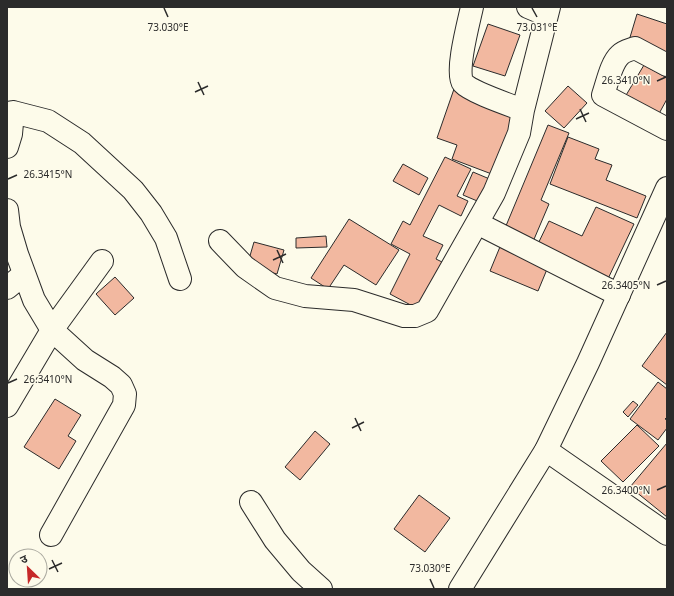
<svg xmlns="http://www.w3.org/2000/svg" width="674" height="596" viewBox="0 0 674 596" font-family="'Noto Sans','Noto Sans Devanagari',sans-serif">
<rect width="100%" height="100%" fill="#fdfbea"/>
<path fill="#f2b8a0" stroke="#2b2b2b" d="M 637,14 L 667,24 L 667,57 L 628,44 Z
M 488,24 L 520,35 L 505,76 L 473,66 Z
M 644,65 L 667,78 L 667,99 L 655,121 L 622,102 Z
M 568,86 L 587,103 L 564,128 L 545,111 Z
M 454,89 L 516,118 L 497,176 L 452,159 L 457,145 L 437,138 Z
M 548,125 L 569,133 L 541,200 L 549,204 L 532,244 L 503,233 Z
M 568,137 L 599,149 L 595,159 L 612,165 L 606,180 L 646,196 L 637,218 L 550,184 Z
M 445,157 L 471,169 L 457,196 L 468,201 L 461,216 L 439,205 L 423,236 L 443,245 L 436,259 L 444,263 L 420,310 L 390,294 L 410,254 L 391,244 L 403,221 L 410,225 Z
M 403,164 L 428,178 L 419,195 L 393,181 Z
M 473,172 L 492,180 L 482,203 L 463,195 Z
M 596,207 L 634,224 L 606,283 L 535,250 L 549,221 L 582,236 Z
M 349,219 L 399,250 L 376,285 L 344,265 L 328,289 L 311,278 Z
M 326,236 L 327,247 L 296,248 L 296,238 Z
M 254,242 L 284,250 L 277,274 L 247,266 Z
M 502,242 L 550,262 L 538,291 L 490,271 Z
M 115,277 L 134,298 L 115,315 L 96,294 Z
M 667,332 L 667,385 L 642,366 Z
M 658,382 L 667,389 L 667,417 L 665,419 L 667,420 L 667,428 L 658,440 L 630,419 Z
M 55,399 L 81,415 L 68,436 L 76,441 L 59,469 L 24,447 Z
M 633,401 L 638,405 L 628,417 L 623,412 Z
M 637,425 L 659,446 L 623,482 L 601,461 Z
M 315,431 L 330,444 L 300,480 L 285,467 Z
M 667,443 L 667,517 L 630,487 Z
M 419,495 L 450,518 L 425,552 L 394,529 Z"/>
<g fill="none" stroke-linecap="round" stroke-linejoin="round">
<defs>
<path id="minor" d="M 472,7 C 469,21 455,73 463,83 C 471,92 510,105 523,110
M 528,7 L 547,15
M 667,65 L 635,48 C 630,50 624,51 620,55 C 611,63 607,84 603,95 L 667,129
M 7,113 L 13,112 L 48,121 L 82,143 L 133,190 L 151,213 L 166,238 L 180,279
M 7,147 L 11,134 L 13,112
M 7,210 L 9,227 L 17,254 L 34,300 L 52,330 L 85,360 L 112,377 L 121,385 L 125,394 L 124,405 L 51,535
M 477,223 L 619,295
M 220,241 L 245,267 L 275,288 L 305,296 L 354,300 L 404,316 L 415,316 L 427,311 L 494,193 L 519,133 L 523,110 L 549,7
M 7,288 L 24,274
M 7,406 L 52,330 L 102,261
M 546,450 L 667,534
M 251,502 L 275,540 L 301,571 L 321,589"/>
<path id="highway" d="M 460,589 L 546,450 L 588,363 L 667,188"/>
</defs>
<use href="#minor" stroke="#2b2b2b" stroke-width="24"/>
<use href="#highway" stroke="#2b2b2b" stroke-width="24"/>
<use href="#minor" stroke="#fdfbea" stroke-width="22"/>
<use href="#highway" stroke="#fdfbea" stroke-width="22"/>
</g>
<path fill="none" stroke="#2b2b2b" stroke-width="1.5" d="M 164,8 L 168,17M 532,8 L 537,17M 657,81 L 666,77M 198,82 L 204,95M 195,92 L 208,86M 580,109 L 586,122M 576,119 L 589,113M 8,179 L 17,175M 277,250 L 283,263M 273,260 L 286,254M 657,285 L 666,281M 8,383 L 17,379M 355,418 L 361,431M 352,428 L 364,422M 657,490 L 666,486M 52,560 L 58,572M 49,569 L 62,563M 430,579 L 434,588"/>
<g font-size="10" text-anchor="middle" fill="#2b2b2b" stroke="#fdfbea" stroke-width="3" stroke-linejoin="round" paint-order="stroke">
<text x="168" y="31">73.030°E</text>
<text x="537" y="31">73.031°E</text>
<text x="626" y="84">26.3410°N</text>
<text x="48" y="178">26.3415°N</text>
<text x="626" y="289">26.3405°N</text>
<text x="48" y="383">26.3410°N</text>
<text x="626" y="494">26.3400°N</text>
<text x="430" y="572">73.030°E</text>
</g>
<rect width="674" height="596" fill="none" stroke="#2b2b2b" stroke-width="16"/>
<g transform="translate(28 568) rotate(335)"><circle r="19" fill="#fdfbea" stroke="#a9a89e"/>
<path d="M0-3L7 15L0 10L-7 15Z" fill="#c62828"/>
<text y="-6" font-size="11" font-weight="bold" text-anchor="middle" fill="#2b2b2b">उ</text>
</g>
</svg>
